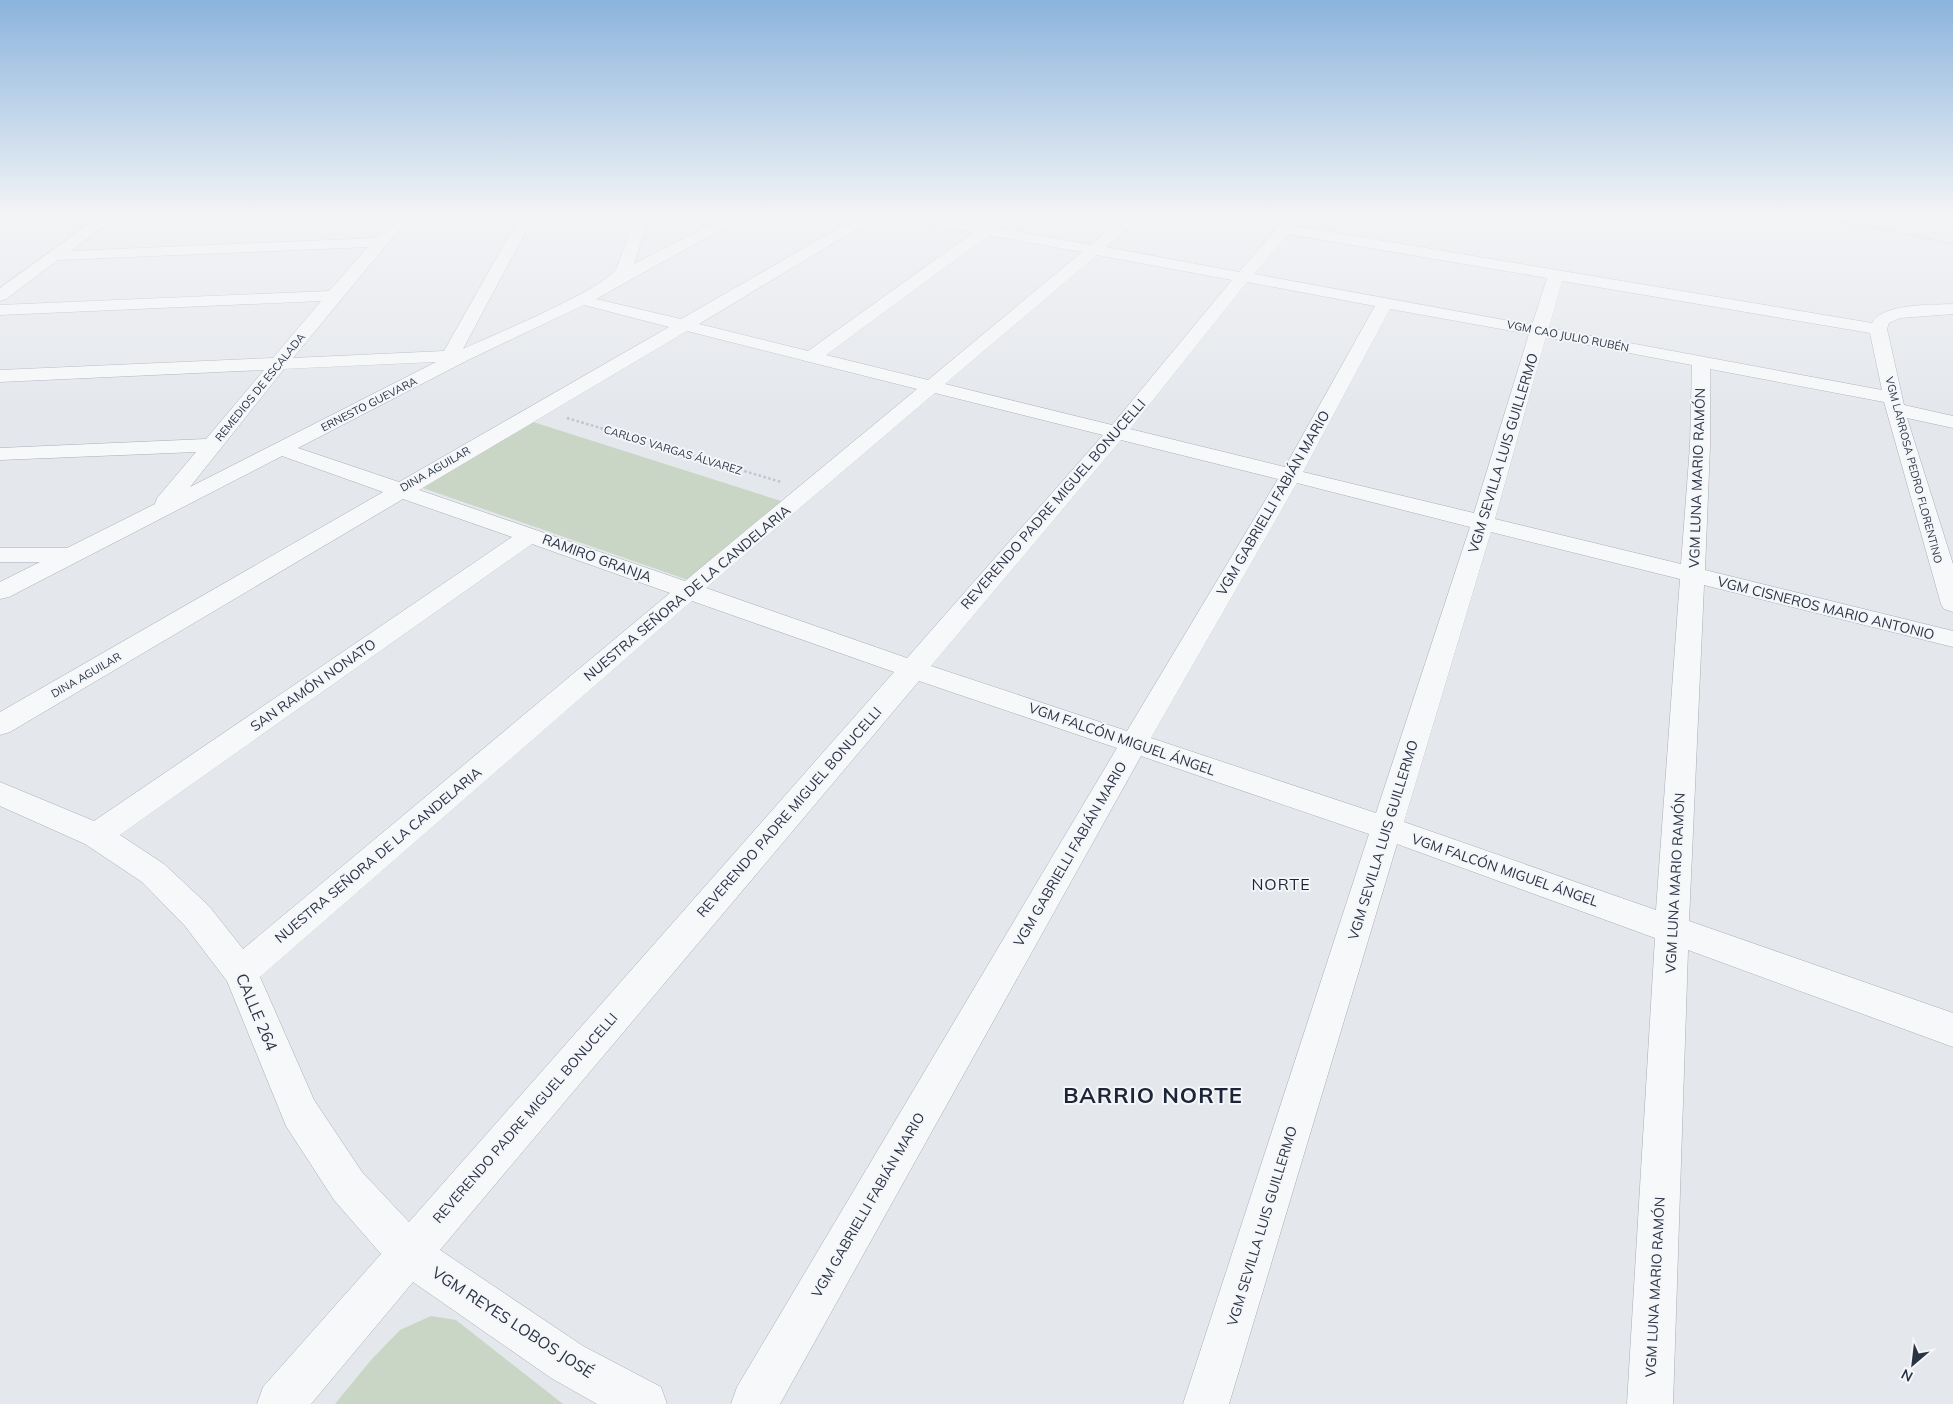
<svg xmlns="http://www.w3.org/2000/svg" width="1953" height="1404" viewBox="0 0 1953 1404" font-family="Mulish,sans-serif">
<rect width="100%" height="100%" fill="#e4e7ec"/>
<path fill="#c9d6c5" d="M 530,421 L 784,502 L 688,580 L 417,486 Z
M 431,1316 L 456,1320 L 563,1404 L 335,1404 L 371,1360 L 400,1330 Z"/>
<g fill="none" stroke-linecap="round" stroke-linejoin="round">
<defs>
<path id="minor" d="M 100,216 L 116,216 L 71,251 L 376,238 L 395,216 L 410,216 L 293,358 L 444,351 L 520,216 L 534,216 L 463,349 C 493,335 603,290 617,268 L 635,216 L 649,216 L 634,264 L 727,216 L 745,216 L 596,299 L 681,319 L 860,216 L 878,216 L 699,324 L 808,351 L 974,232 L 909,220 L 902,216 L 933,216 L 984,225 L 996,219 L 1001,220 L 1003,223 L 998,228 L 1091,245 L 1125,216 L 1141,216 L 1106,247 L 1239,272 L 1288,216 L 1303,216 L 1295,226 L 1872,323 C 1882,303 1933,305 1953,304 L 1953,314 L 1900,318 L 1889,323 L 1887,329 L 1904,405 L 1953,416 L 1953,428 L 1907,418 L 1953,564 L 1953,612 L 1944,609 L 1941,604 L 1884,402 L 1710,369 L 1710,446 L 1705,570 L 1953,631 L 1953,647 L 1704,585 L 1689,921 L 1953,1013 L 1953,1047 L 1688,950 L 1673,1404 L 1627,1404 L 1655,938 L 1397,844 L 1229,1404 L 1183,1404 L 1369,834 L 1141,756 L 780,1404 L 731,1404 L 737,1387 L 1117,748 L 919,681 L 440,1250 L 583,1346 L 661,1387 L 667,1404 L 597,1404 L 551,1378 L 413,1282 L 311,1404 L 257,1404 L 263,1387 L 381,1254 L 334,1200 L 286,1126 L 227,981 L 185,926 L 142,882 L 85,844 L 0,806 L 0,782 L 94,821 L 512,537 L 403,499 L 10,732 L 0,735 L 0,712 L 383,492 L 282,456 L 9,597 L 0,599 L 0,582 L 40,562 L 0,562 L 0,548 L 67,548 L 155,504 L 157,498 L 196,452 L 0,460 L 0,448 L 206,439 L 264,370 L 0,382 L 0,370 L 273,358 L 321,301 L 0,315 L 0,305 L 329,291 L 368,247 L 58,260 L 6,299 L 0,301 L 0,288 ZM 1288,234 L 1547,278 L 1532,325 L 1254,274 ZM 989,235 L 1082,252 L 928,380 L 826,355 ZM 1097,255 L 1232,280 L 1112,425 L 945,384 ZM 1562,281 L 1870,333 L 1882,390 L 1549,328 ZM 1247,282 L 1375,306 L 1285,467 L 1130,429 ZM 584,305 L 669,327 L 399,482 L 298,448 L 468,360 ZM 1390,309 L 1529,334 L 1474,513 L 1303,472 ZM 687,331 L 917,389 L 685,581 L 419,490 ZM 1546,337 L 1692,365 L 1690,446 L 1681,564 L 1495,519 ZM 436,362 L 190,487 L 284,369 ZM 935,393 L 1103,435 L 907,658 L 706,588 ZM 1121,440 L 1278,479 L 1127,731 L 931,666 ZM 1297,483 L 1470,527 L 1376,813 L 1151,738 ZM 1491,532 L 1680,579 L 1656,910 L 1404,822 ZM 532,544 L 670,593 L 243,949 L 209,906 L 164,864 L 120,835 ZM 692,601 L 894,672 L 409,1222 L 362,1172 L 314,1100 L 260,977 Z"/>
</defs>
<use href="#minor" stroke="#a9aeb7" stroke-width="1"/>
<path stroke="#c2c5cb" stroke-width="2" stroke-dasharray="2 2" stroke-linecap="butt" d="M 1798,216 L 1876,228 L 1953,244"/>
<path stroke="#c2c5cb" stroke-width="2.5" stroke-dasharray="2.5 2.5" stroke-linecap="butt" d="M 567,418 L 781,482"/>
<use href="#minor" fill="#f7f8fa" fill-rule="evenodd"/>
</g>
<linearGradient id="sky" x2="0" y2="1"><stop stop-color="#8bb4dd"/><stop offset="0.52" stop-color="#f3f4f6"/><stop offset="1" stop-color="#f3f4f6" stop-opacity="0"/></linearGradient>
<rect width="1953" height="413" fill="url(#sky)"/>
<g text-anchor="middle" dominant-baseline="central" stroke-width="4" stroke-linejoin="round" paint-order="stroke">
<g font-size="11" fill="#2b3445" stroke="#f4f6f9">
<text transform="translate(1568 336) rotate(11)">VGM CAO JULIO RUBÉN</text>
<text transform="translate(260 387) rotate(-51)">REMEDIOS DE ESCALADA</text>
<text transform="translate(369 404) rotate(-27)">ERNESTO GUEVARA</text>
<text transform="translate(673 450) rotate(17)">CARLOS VARGAS ÁLVAREZ</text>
<text transform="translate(435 469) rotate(-30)">DINA AGUILAR</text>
<text transform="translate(1914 470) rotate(75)">VGM LARROSA PEDRO FLORENTINO</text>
<text transform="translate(86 675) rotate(-30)">DINA AGUILAR</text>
</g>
<g font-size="14" fill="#2b3445" stroke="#f4f6f9">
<text transform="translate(1503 453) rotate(-73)">VGM SEVILLA LUIS GUILLERMO</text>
<text transform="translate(1697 478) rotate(-88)">VGM LUNA MARIO RAMÓN</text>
<text transform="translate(1273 503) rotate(-60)">VGM GABRIELLI FABIÁN MARIO</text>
<text transform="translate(1053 504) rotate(-49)">REVERENDO PADRE MIGUEL BONUCELLI</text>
<text transform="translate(597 558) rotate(20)">RAMIRO GRANJA</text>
<text transform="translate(687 593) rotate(-40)">NUESTRA SEÑORA DE LA CANDELARIA</text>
<text transform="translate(1826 608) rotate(14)">VGM CISNEROS MARIO ANTONIO</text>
<text transform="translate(313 685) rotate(-35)">SAN RAMÓN NONATO</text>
<text transform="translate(1122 739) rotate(19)">VGM FALCÓN MIGUEL ÁNGEL</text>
<text transform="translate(789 812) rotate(-49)">REVERENDO PADRE MIGUEL BONUCELLI</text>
<text transform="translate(1383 840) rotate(-73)">VGM SEVILLA LUIS GUILLERMO</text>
<text transform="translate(1070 854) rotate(-60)">VGM GABRIELLI FABIÁN MARIO</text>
<text transform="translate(378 855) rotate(-40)">NUESTRA SEÑORA DE LA CANDELARIA</text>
<text transform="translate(1505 870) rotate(19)">VGM FALCÓN MIGUEL ÁNGEL</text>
<text transform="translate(1675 883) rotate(-87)">VGM LUNA MARIO RAMÓN</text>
<text transform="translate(525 1118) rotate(-49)">REVERENDO PADRE MIGUEL BONUCELLI</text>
<text transform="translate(868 1205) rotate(-60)">VGM GABRIELLI FABIÁN MARIO</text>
<text transform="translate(1262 1226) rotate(-73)">VGM SEVILLA LUIS GUILLERMO</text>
<text transform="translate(1655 1287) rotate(-87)">VGM LUNA MARIO RAMÓN</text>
</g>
<g font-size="16" letter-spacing="1" fill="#1d2536" stroke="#f4f6f9">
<text x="1281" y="884">NORTE</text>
</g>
<g font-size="16" fill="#2b3445" stroke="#f4f6f9">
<text transform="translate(257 1012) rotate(67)">CALLE 264</text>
<text transform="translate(513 1322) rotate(33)">VGM REYES LOBOS JOSÉ</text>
</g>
<g font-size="22" font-weight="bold" letter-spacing="1" fill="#1d2536" stroke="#f4f6f9">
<text x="1153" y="1095">BARRIO NORTE</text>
</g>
</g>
<g transform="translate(1913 1364) rotate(208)" stroke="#f4f6f9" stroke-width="4" paint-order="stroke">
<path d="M0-4L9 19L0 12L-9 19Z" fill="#2b3445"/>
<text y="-8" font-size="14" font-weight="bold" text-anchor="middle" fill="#2b3445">N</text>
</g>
</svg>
